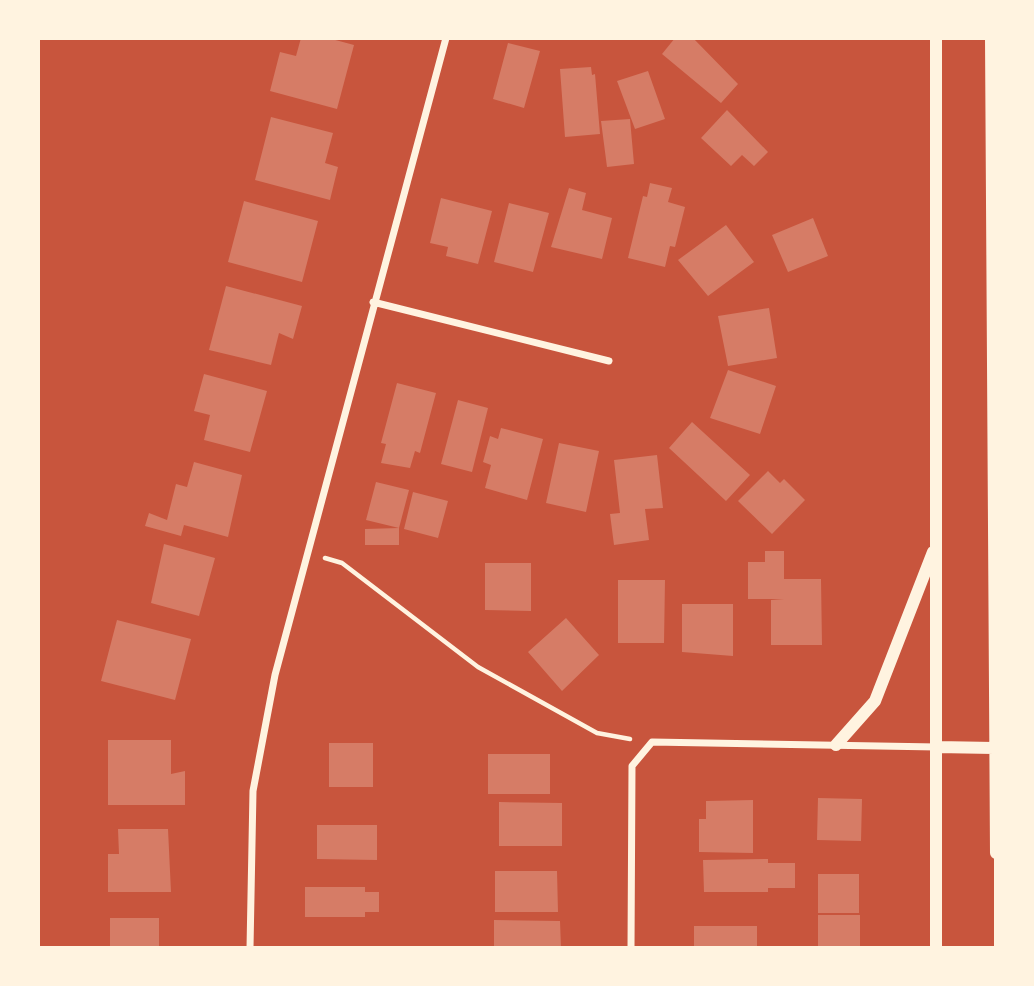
<svg xmlns="http://www.w3.org/2000/svg" width="1034" height="986" viewBox="0 0 1034 986" font-family="Commissioner,sans-serif">
<rect width="100%" height="100%" fill="#c8553d"/>
<path fill="#d67c66" d="M 301,38 L 328,38 L 354,45 L 337,109 L 270,91 L 280,52 L 296,56 Z
M 675,38 L 693,38 L 738,84 L 721,103 L 662,54 Z
M 508,43 L 540,51 L 524,108 L 493,99 Z
M 591,67 L 592,75 L 595,74 L 600,134 L 565,137 L 560,69 Z
M 648,71 L 665,119 L 635,129 L 617,81 Z
M 727,110 L 768,152 L 754,166 L 742,155 L 731,166 L 701,138 Z
M 271,117 L 333,133 L 325,163 L 338,167 L 330,200 L 255,180 Z
M 630,119 L 634,164 L 607,167 L 601,121 Z
M 650,183 L 672,188 L 668,202 L 685,207 L 675,247 L 670,246 L 665,267 L 628,258 L 643,196 L 647,197 Z
M 569,188 L 586,193 L 582,210 L 612,218 L 602,259 L 551,247 Z
M 441,198 L 492,211 L 478,264 L 446,256 L 448,247 L 430,243 Z
M 244,201 L 318,221 L 302,282 L 228,262 Z
M 509,203 L 549,213 L 533,272 L 494,262 Z
M 813,218 L 828,256 L 788,272 L 772,235 Z
M 726,225 L 754,262 L 708,296 L 678,260 Z
M 226,286 L 302,306 L 293,339 L 279,333 L 271,365 L 209,350 Z
M 769,308 L 777,358 L 728,366 L 718,316 Z
M 728,370 L 776,386 L 760,434 L 710,418 Z
M 204,374 L 267,391 L 250,452 L 204,440 L 210,415 L 194,411 Z
M 397,383 L 436,393 L 420,453 L 415,451 L 410,468 L 381,463 L 386,444 L 381,443 Z
M 458,400 L 488,408 L 472,472 L 441,464 Z
M 692,422 L 750,475 L 726,501 L 669,448 Z
M 501,428 L 543,439 L 527,500 L 485,488 L 491,465 L 483,462 L 490,436 L 498,439 Z
M 559,443 L 599,451 L 586,512 L 546,503 Z
M 657,455 L 663,508 L 645,509 L 649,540 L 614,545 L 610,514 L 620,513 L 614,460 Z
M 194,462 L 242,475 L 228,537 L 184,525 L 181,536 L 145,526 L 149,513 L 167,520 L 176,484 L 187,487 Z
M 768,471 L 780,483 L 784,479 L 805,500 L 772,534 L 738,501 Z
M 376,482 L 409,490 L 399,528 L 366,520 Z
M 413,492 L 448,501 L 438,538 L 404,529 Z
M 399,528 L 399,545 L 365,545 L 365,529 Z
M 164,544 L 215,558 L 199,616 L 151,603 Z
M 765,551 L 784,551 L 784,579 L 821,579 L 822,645 L 771,645 L 771,600 L 784,599 L 748,599 L 748,562 L 765,562 Z
M 485,563 L 531,563 L 531,611 L 485,610 Z
M 618,580 L 665,580 L 664,643 L 618,643 Z
M 682,604 L 733,604 L 733,656 L 682,652 Z
M 566,618 L 599,655 L 562,691 L 528,652 Z
M 117,620 L 191,639 L 175,700 L 101,681 Z
M 108,740 L 171,740 L 171,774 L 185,771 L 185,805 L 108,805 Z
M 329,743 L 373,743 L 373,787 L 329,787 Z
M 488,754 L 550,754 L 550,794 L 488,794 Z
M 818,798 L 862,799 L 861,841 L 817,840 Z
M 753,800 L 753,853 L 699,852 L 699,819 L 706,819 L 706,801 Z
M 499,802 L 562,803 L 562,846 L 499,846 Z
M 317,825 L 377,825 L 377,860 L 317,859 Z
M 118,829 L 168,829 L 171,892 L 108,892 L 108,854 L 119,854 Z
M 768,859 L 768,863 L 795,863 L 795,888 L 768,888 L 768,892 L 704,892 L 703,860 Z
M 495,871 L 557,871 L 558,912 L 495,912 Z
M 818,874 L 859,874 L 859,913 L 818,913 Z
M 305,887 L 365,887 L 365,892 L 379,892 L 379,912 L 365,912 L 365,917 L 305,917 Z
M 818,915 L 860,915 L 860,948 L 818,948 Z
M 110,918 L 159,918 L 159,948 L 110,948 Z
M 494,920 L 560,921 L 561,948 L 494,948 Z
M 694,926 L 757,926 L 757,948 L 694,948 Z"/>
<g fill="none" stroke-linecap="round" stroke-linejoin="round">
<path stroke="#fff3e0" stroke-width="4.5" d="M 325,558 L 342,563 L 478,667 L 597,733 L 630,739"/>
<path stroke="#fff3e0" stroke-width="7" d="M 373,302 L 609,361
M 250,948 L 253,791 L 275,675 L 446,38
M 631,948 L 632,766 L 652,742 L 937,747"/>
<path stroke="#fff3e0" stroke-width="12" d="M 936,38 L 936,948
M 991,38 L 996,853
M 836,745 L 875,701 L 933,552
M 937,747 L 994,748"/>
</g>
<rect width="1034" height="986" fill="none" stroke="#fff3e0" stroke-width="80"/>
</svg>
